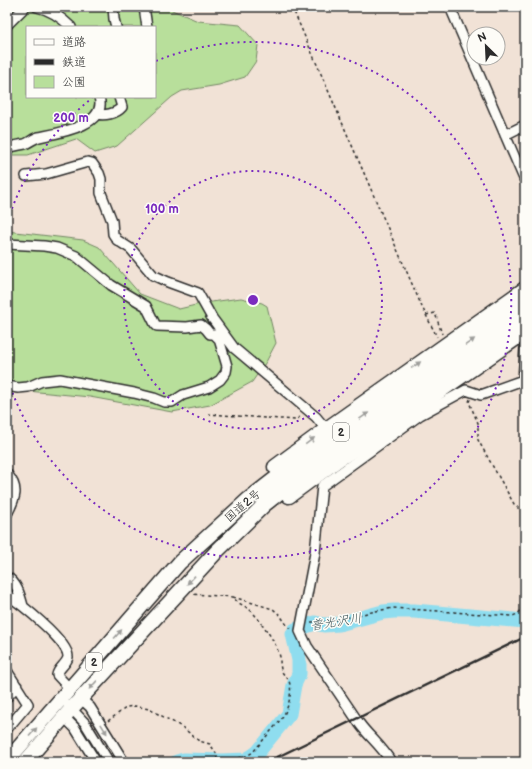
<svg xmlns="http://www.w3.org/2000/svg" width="532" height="769" viewBox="0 0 532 769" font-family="'Balsamiq Sans','Klee One',sans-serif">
<rect width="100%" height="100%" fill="#f1e2d6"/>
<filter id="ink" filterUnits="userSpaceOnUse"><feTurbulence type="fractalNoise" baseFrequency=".025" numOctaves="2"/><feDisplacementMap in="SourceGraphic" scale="8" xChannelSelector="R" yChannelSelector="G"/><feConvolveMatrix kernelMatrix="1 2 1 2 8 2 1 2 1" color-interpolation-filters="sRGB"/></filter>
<g filter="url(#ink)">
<path fill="#b8df9b" stroke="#728563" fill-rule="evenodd" d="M 7,7 L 169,7 L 172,10 L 198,21 L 240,25 L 258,45 L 256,61 L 245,77 L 219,85 L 182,91 L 172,97 L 117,146 L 95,153 L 76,139 L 28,155 L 7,155 ZM 27,27 L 155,27 L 155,97 L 27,97 Z
M 7,231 L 83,240 L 99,247 L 140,294 L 179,309 L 204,303 L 241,298 L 262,303 L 267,306 L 276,343 L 266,362 L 252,382 L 210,405 L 172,412 L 90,397 L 7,389 Z"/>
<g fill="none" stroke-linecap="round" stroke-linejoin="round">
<path stroke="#8fddef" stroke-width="15" d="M 177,762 L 184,760 L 221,761 L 246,760 L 251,757 L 258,752 L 289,714 L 294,685 L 299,674 L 299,660 L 293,634 L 295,630 L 315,623 L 324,625 L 339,624 L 383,612 L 394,611 L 414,611 L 525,621"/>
<defs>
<path id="minor" d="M 37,7 C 51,10 61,17 71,27
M 113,7 L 114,19 L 116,27
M 144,7 L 147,27
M 450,7 L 525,181
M 7,25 L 25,7
M 97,114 C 104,116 116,114 122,107 L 119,97
M 505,135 L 525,125
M 7,148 C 13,146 19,145 25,144 C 30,142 34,138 39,137 C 58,133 108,126 99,97
M 26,176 L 46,174 L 88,162 L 92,163 L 99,173 L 101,179 L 101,193 L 112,221 L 113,234 L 117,240 L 131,249 L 153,275 L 168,282 L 198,293 L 212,318 L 234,348 L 316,417 L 326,429
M 7,244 L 44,246 L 57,248 L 76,256 L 111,285 L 146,306 L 155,324 L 157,326 L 187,327 L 201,325 L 206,329 L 210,334 L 214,334 L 219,339 L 227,366 L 226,372 L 220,380 L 209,387 L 183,395 L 172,402 L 164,402 L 154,398 L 134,393 L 60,379 L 42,381 L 28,387 L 18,388 L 7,386
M 7,474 C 20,488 15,499 7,514
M 7,577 C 17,583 20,595 23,606
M 7,595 C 20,603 69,642 68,657 C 67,664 58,668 57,675 L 70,689
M 7,671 L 28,704 L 7,729
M 7,697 L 17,686
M 81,699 L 90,707 L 124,762
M 68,705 L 85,723 L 109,762
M 64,717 L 75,728 L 96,762
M 391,762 C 382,746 369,737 359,723 L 307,646 L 300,631 L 315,553 L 322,486 L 420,415 L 466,390 L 481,395 L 523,380 L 525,349"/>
<path id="highway" d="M 275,467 L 328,428 L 525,289
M 289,496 L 339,459 L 377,435 L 525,332
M 7,761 L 180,562 L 249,499 L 289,468 L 525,304
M 25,762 L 71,709 L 217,551 L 265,504 L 304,473 L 525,319"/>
</defs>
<use href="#minor" stroke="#2b2b2b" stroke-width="12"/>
<use href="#highway" stroke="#2b2b2b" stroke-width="17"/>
<path stroke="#2b2b2b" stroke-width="1.5" stroke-dasharray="3 3" stroke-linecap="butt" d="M 292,7 L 422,307 L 426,315 L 435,313 L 442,334
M 426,315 L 437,337
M 470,399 L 469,402 L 478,423 L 478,440 L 514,504 L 525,515
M 208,414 L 296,420 L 302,415
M 233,597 L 273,609 L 280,615 L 289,628 L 292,628
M 311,622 L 327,622 L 376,611 L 393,608 L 512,616 C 523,614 523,604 525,594
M 108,721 L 127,707 L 135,706 L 149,709 L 182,727 L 199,741 L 210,744 L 216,753 L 217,760 C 230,759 242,760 253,752 L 282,718 C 288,709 294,690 288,679 C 286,676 282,674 281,669 C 280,665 280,661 280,657 C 277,644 263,624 254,614 C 248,606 238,605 233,597 L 192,594"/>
<use href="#minor" stroke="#fdfcf7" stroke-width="9"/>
<use href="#highway" stroke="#fdfcf7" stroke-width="14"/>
<path stroke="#2b2b2b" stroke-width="2.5" d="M 267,762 L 525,637"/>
</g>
<defs><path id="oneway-solid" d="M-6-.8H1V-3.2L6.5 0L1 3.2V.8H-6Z"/></defs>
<g fill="#9e9e9b">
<use href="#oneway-solid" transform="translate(470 342) rotate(-35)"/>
<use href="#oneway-solid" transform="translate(416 365) rotate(-35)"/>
<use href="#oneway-solid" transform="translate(364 416) rotate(-35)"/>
<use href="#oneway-solid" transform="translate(310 441) rotate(-37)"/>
<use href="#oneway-solid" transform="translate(191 580) rotate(133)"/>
<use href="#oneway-solid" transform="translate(118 634) rotate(-49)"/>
<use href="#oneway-solid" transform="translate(93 685) rotate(133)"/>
<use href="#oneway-solid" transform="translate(104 729) rotate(58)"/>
<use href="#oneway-solid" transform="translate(33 732) rotate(-48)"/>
</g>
</g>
<g fill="none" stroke="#7b2cbf" stroke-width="2" stroke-dasharray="2 4">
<circle cx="253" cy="300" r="129"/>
<path d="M8 220A258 258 0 0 1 92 98M156 61A258 258 0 1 1 8 380"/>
</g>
<g text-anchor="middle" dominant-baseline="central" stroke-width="3" stroke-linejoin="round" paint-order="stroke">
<g fill="#fdfcf7" stroke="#6a6a68" stroke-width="1">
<rect x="333" y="423" width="16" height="18" rx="3"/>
<rect x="86" y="653" width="16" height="18" rx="3"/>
</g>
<g font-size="11" font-weight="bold" fill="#2b2b2b">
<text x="341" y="432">2</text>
<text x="94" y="662">2</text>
</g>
<g font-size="12" fill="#2b2b2b" stroke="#fdfcf7">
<text transform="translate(243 506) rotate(-41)">国道2号</text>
</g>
<g font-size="13" font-style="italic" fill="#44585c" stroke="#fdfcf7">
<text transform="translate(336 622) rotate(-9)">普光沢川</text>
</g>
</g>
<circle cx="253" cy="300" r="6" fill="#7b2cbf" stroke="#fdfcf7" stroke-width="2"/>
<g font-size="12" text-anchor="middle" font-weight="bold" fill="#7b2cbf" stroke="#fdfcf7" stroke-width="3" stroke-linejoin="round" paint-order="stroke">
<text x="71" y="122">200 m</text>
<text x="162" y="213">100 m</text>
</g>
<rect width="532" height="769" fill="none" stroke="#fdfcf7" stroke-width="24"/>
<rect x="12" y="12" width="508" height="745" fill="none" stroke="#2b2b2b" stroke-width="1.5" filter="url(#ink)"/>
<rect x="26" y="26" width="130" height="72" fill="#fdfcf7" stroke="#a9a8a5"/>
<rect x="34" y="39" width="20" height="6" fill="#fdfcf7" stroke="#a9a8a5"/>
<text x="62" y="46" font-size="12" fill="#2b2b2b">道路</text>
<rect x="34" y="59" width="20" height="6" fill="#2b2b2b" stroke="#a9a8a5"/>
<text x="62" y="66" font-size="12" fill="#2b2b2b">鉄道</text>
<rect x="34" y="76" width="20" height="12" fill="#b8df9b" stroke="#a9a8a5"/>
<text x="62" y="86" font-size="12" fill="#2b2b2b">公園</text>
<g transform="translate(486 46) rotate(336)"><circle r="19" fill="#fdfcf7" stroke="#a9a8a5"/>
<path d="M0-3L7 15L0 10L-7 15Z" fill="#2b2b2b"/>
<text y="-6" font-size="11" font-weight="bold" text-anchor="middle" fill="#2b2b2b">N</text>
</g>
</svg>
